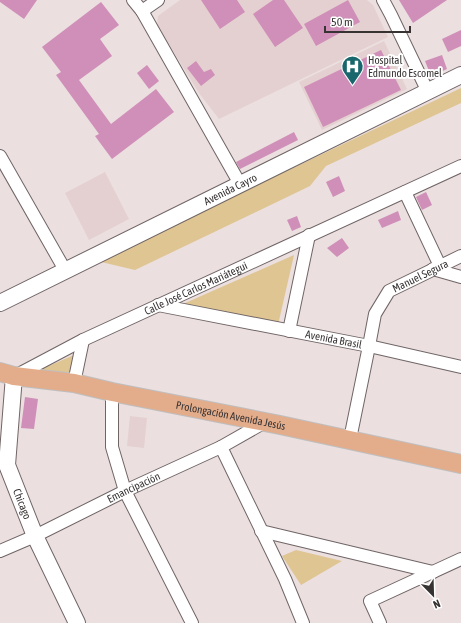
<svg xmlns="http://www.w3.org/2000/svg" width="461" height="623" viewBox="0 0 461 623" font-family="'Asap Condensed',sans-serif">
<rect width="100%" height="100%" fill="#ebdfdf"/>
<path fill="#e5d0d1" d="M 180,0 L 367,0 L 373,5 L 388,37 L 219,119 L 199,93 L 157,25 L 158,16 Z
M 384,41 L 407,89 L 322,130 L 299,82 Z
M 105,172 L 129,219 L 89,240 L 65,193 Z
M 130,416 L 147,418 L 144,448 L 127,446 Z"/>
<path fill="#dfc592" d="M 461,88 L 461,103 L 326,166 L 310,186 L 135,270 L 97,261 Z
M 294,255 L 278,325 L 183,304 Z
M 74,355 L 74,378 L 35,372 Z
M 296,550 L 342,561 L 301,585 L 282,556 Z"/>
<path fill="#d08fb8" d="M 0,0 L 37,0 L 24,19 L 0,2 Z
M 201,0 L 237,0 L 245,12 L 220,29 Z
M 273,0 L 284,0 L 303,28 L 275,47 L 253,14 Z
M 348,0 L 360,22 L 316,46 L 304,24 Z
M 399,0 L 447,0 L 413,23 Z
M 101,2 L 119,25 L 100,39 L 112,56 L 79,80 L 111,124 L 156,89 L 174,112 L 112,159 L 95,136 L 99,134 L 56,75 L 61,72 L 42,47 Z
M 461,30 L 461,46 L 448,52 L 442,39 Z
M 381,50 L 401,90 L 323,127 L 304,87 Z
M 442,55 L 447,69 L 431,76 L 425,61 Z
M 196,61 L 204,72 L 211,69 L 215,75 L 201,86 L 187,68 Z
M 147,65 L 159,81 L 149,89 L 137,73 Z
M 294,132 L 298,140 L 240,169 L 236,162 Z
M 339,176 L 345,191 L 333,197 L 326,182 Z
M 426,192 L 432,205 L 422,210 L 416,197 Z
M 398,211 L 401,220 L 382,228 L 378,220 Z
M 297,216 L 301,227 L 292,231 L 287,220 Z
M 342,238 L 349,248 L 337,257 L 327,248 Z
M 25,397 L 38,399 L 34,429 L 21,428 Z"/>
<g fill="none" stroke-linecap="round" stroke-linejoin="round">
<defs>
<g id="street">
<path d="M 133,0 L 142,11 L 240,184"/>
<path d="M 383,0 L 391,15 L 427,90"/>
<path d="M 142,11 L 158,0"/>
<path d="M 0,156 L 65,270"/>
<path d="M 405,192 L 440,266"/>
<path d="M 433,269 L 461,277"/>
<path id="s1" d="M 158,305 L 369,346 L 461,367"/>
<path d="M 289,331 L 309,235"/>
<path id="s2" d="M 15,376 L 83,340 L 461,166"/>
<path d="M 74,383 L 83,340"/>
<path d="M 112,392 L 112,447 L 125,491 L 192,623"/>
<path id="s3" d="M 350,439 L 369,346 L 375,314 L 389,291 L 461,256"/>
<path d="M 221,447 L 285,579 L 303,623"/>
<path d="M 261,531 L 433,572"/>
<path id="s4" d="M 0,551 L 35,536 L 125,491 L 221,447 L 265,422"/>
<path d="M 380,623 L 370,601 L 461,559"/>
</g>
<g id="secondary">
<path id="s5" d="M 0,303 L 461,75"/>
<path id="s6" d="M 14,376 L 7,465 L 35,536 L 77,623"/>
</g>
<g id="primary">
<path id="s7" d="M 0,372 L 14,376 L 74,383 L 112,392 L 280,425 L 461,464"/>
</g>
</defs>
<use href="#street" stroke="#706566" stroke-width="14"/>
<use href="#secondary" stroke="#706566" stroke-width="18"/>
<use href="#primary" stroke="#bfbebe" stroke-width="20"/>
<use href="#street" stroke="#fff" stroke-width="12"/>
<use href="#secondary" stroke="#fff" stroke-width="16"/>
<use href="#primary" stroke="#e3ad8c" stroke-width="18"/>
</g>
<defs>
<symbol id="hospital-pin" viewBox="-11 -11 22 30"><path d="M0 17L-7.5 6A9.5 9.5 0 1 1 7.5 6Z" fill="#19666d" stroke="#fff"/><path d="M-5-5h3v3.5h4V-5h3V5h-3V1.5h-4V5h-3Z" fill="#fff"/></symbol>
</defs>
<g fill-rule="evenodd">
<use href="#hospital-pin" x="340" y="54" width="25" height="34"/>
</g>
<g text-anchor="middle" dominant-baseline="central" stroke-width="4" stroke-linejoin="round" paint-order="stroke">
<g font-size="11" fill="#383333" stroke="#fff" text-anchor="start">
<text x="368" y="60">Hospital<tspan x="368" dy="13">Edmundo Escomel</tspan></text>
</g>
<g font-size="11" fill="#383333" stroke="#fff">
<text stroke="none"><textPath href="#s5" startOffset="257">Avenida Cayro</textPath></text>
<text stroke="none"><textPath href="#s3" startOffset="189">Manuel Segura</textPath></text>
<text stroke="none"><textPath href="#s2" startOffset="201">Calle José Carlos Mariátegui</textPath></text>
<text stroke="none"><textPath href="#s1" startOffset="179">Avenida Brasil</textPath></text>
<text stroke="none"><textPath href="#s7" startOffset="235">Prolongación Avenida Jesús</textPath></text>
<text stroke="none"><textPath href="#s4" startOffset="148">Emancipación</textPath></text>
<text stroke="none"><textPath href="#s6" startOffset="131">Chicago</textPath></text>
</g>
</g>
<g transform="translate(433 595) rotate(157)" stroke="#ffffff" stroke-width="3" paint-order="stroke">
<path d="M0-3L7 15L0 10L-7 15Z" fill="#383333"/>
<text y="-6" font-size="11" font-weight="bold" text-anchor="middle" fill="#383333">N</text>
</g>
<path d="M325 26v6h85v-6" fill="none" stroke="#383333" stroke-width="2"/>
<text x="331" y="26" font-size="12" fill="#383333" stroke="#ffffff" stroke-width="3" paint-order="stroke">50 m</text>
</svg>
